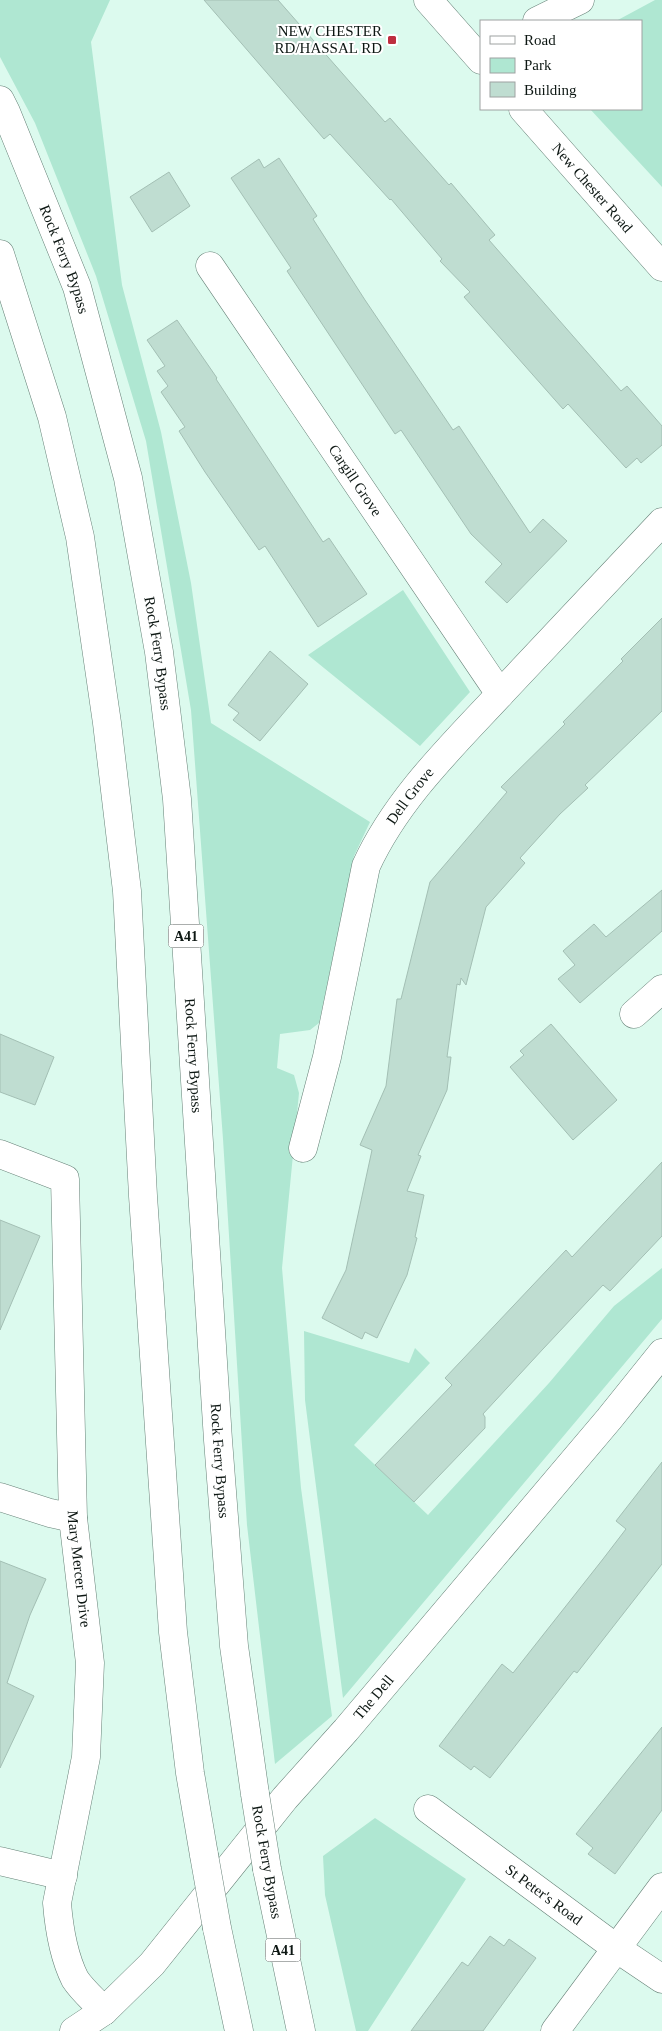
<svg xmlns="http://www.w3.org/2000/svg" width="662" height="2031" viewBox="0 0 662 2031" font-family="Georgia,serif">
<rect width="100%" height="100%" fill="#dcfaee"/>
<path fill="#afe7d2" d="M 0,0 L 110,0 L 91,42 L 122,285 L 161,432 L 191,583 L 211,723 L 370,822 L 354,856 L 319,1023 L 310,1030 L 280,1034 L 277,1068 L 294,1075 L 299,1093 L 282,1268 L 301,1488 L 332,1716 L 275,1764 L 247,1525 L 223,1139 L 191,710 L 146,441 L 96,276 L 35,123 L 0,57 Z
M 655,0 L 662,0 L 662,187 L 590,109 L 641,109 L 641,21 L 616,21 Z
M 403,590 L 470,692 L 420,746 L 308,655 Z
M 662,1268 L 662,1319 L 343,1698 L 305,1400 L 304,1331 L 409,1363 L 415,1348 L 430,1363 L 354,1445 L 428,1515 L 549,1383 L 614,1306 Z
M 375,1818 L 466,1879 L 368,2031 L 356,2031 L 325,1895 L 323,1856 Z"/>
<path fill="#bfddd1" stroke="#a3bfb4" d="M 204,0 L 278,0 L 385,122 L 390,118 L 449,185 L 451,183 L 495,235 L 489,240 L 621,391 L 627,386 L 649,411 L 662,426 L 662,445 L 641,463 L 637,458 L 626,468 L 568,404 L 563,409 L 464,297 L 470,292 L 440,261 L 442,259 L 391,199 L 390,200 L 330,134 L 324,139 Z
M 279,158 L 317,216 L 313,219 L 365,300 L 453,430 L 459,426 L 530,533 L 543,519 L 567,541 L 507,603 L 485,582 L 502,564 L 471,534 L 401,430 L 395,434 L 287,271 L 291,268 L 231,178 L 259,159 L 264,168 Z
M 169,172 L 190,206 L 152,232 L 130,197 Z
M 177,320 L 217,378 L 216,379 L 323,542 L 329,538 L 367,594 L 318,627 L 265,546 L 259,550 L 205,472 L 179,431 L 185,427 L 161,392 L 168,386 L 157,371 L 165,366 L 147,340 Z
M 662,618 L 662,711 L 585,785 L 588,788 L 560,814 L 520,858 L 525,863 L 486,907 L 466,985 L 461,978 L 460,985 L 457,984 L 447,1057 L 451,1057 L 447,1090 L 418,1155 L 421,1156 L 407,1191 L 424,1195 L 415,1237 L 417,1238 L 407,1275 L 377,1338 L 365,1332 L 362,1339 L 322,1318 L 346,1270 L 372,1150 L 360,1145 L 386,1086 L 397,999 L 401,999 L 430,882 L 507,792 L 501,787 L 565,724 L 563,722 L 623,661 L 621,659 Z
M 270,651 L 308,684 L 260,741 L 233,720 L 239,713 L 228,705 Z
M 662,890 L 662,931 L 580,1003 L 558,979 L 575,965 L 563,951 L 594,924 L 606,937 Z
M 551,1024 L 617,1100 L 573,1140 L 510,1067 L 524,1055 L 520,1051 Z
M 0,1034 L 54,1057 L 35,1105 L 0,1092 Z
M 662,1162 L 662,1236 L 610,1291 L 603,1285 L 543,1349 L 483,1414 L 485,1417 L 485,1428 L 414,1502 L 375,1465 L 452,1385 L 445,1378 L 566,1250 L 572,1257 Z
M 0,1220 L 40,1236 L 0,1330 Z
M 662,1462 L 662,1564 L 577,1673 L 574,1671 L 490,1778 L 474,1766 L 471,1770 L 439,1746 L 502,1664 L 513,1673 L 603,1559 L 626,1529 L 616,1521 Z
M 0,1561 L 46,1579 L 30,1615 L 7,1683 L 34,1696 L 0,1768 Z
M 662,1727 L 662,1810 L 615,1874 L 588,1854 L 593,1848 L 576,1834 Z
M 490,1936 L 504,1946 L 509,1939 L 536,1958 L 483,2031 L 411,2031 L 462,1962 L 468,1966 Z"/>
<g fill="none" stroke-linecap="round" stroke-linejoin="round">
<defs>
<g id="minor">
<path d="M 537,21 L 580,0"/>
<path id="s1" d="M 210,266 L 500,694"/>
<path d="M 634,1014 L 662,989"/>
<path id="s2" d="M 303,1148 L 327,1057 L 366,866 C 397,798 453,745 503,691 C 556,634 609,578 662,522"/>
<path id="s3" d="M 0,1154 L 65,1179 L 73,1518 L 90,1663 L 86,1757 L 57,1903 C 59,1928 63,1955 75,1979 C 82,1990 95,2001 104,2011"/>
<path d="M 0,1497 L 50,1513 L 73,1518"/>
<path id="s4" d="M 428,1809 L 616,1948 L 662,1979"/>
<path d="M 0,1861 L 63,1876"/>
<path id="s5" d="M 74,2031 L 104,2011 L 152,1964 L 285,1798 L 346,1730 L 609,1419 L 662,1353"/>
<path d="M 555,2031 L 662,1887"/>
</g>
<g id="secondary">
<path d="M 428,0 L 481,60"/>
<path id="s6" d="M 523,109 L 662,267"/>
</g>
<g id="trunk">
<path id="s7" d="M 0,100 L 6,112 L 77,287 L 128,478 L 159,652 L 177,799 L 218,1440 L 234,1646 L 255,1794"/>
<path d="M 0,254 L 52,417 L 80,537 L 107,723 L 127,891 L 143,1196 L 173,1632 L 190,1773 L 204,1855"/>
<path d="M 267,1869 L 301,2031"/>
<path d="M 217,1928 L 239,2031"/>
</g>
</defs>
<use href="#minor" stroke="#668177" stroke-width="29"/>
<use href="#secondary" stroke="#668177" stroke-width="29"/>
<use href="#trunk" stroke="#668177" stroke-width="29"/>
<use href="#minor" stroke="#fff" stroke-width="28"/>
<use href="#secondary" stroke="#fff" stroke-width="28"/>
<use href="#trunk" stroke="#fff" stroke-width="28"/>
<defs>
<path id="trunk-bridge" d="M 255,1794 L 267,1869
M 204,1855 L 217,1928"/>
</defs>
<use href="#trunk-bridge" stroke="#668177" stroke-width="29" stroke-linecap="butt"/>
<use href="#trunk-bridge" stroke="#fff" stroke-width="28"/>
</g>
<rect fill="#be2e3f" stroke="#fff" stroke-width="2" x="387" y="35" width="10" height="10" rx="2.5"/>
<g text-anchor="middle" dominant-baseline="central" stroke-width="4" stroke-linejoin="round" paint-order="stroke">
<g fill="#fff" stroke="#565d5a" stroke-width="1">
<rect x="168.5" y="924.5" width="35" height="23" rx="4"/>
<rect x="265.5" y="1938.5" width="35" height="23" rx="4"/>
</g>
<g font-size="14" font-weight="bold" fill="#0d1713">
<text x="186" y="936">A41</text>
<text x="283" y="1950">A41</text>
</g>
<g font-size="15" fill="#0d1713" stroke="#fff" text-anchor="end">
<text x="382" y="31">NEW CHESTER<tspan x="382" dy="17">RD/HASSAL RD</tspan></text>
</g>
<g font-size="15" fill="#0d1713" stroke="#fff">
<text stroke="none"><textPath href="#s6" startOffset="105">New Chester Road</textPath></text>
<text stroke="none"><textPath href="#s7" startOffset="172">Rock Ferry Bypass</textPath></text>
<text stroke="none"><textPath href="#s1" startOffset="259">Cargill Grove</textPath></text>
<text stroke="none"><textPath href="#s7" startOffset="578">Rock Ferry Bypass</textPath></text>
<text stroke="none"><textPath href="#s2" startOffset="372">Dell Grove</textPath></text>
<text stroke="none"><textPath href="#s7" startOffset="982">Rock Ferry Bypass</textPath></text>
<text stroke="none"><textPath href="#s7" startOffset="1388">Rock Ferry Bypass</textPath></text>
<text stroke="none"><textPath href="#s3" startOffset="460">Mary Mercer Drive</textPath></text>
<text stroke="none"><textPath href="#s5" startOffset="450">The Dell</textPath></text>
<text transform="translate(267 1862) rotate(80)">Rock Ferry Bypass</text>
<text stroke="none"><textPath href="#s4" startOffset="144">St Peter's Road</textPath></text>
</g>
</g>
<rect x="480" y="20" width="162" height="90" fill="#ffffff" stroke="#9ea2a1"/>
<rect x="490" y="36" width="25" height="8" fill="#ffffff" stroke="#9ea2a1"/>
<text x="524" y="45" font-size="15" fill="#0d1713">Road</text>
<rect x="490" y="58" width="25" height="15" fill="#afe7d2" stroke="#9ea2a1"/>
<text x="524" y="70" font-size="15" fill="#0d1713">Park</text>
<rect x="490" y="82" width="25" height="15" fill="#bfddd1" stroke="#9ea2a1"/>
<text x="524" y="95" font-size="15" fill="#0d1713">Building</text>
</svg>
